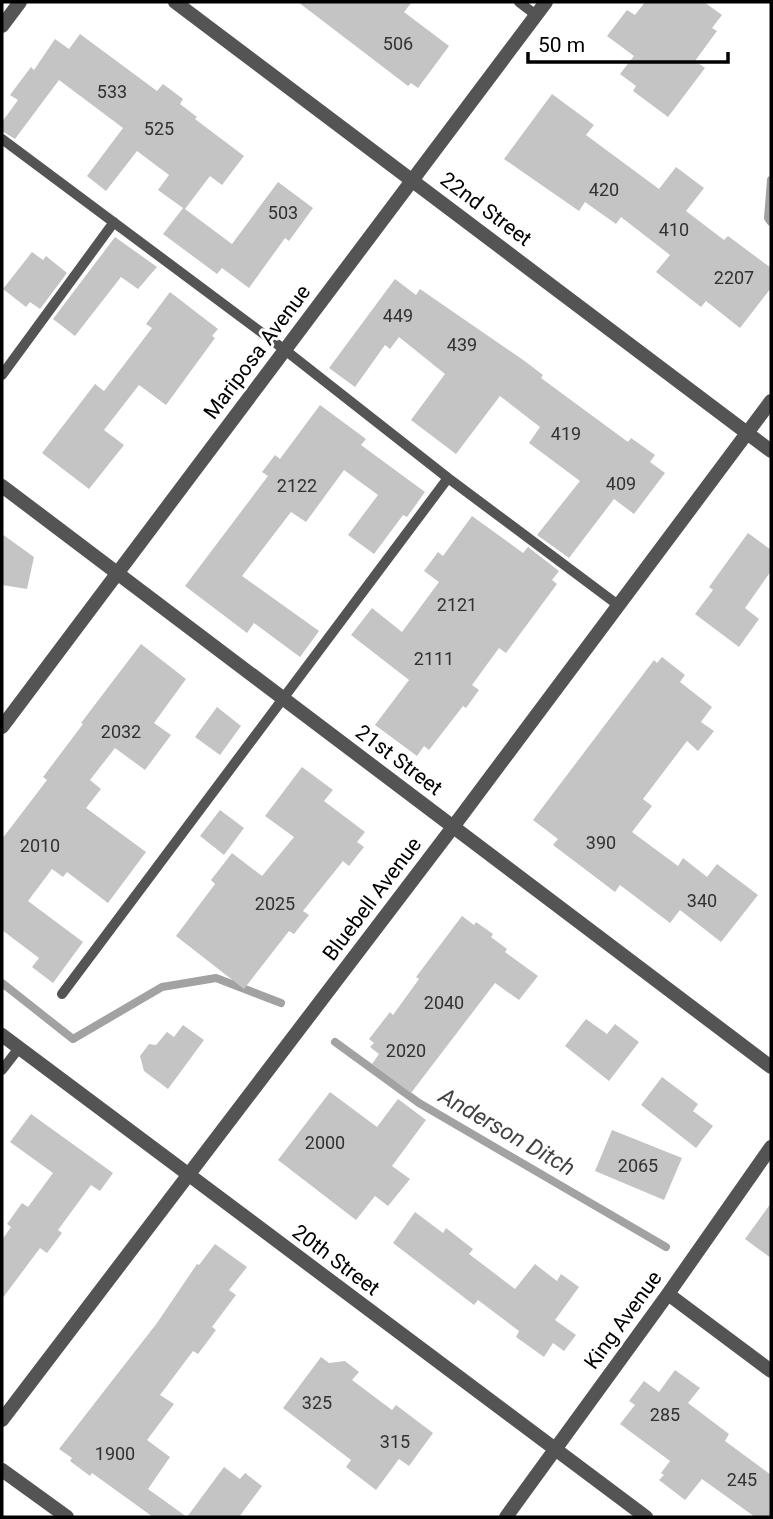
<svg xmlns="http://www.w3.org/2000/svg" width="773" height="1519" viewBox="0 0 773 1519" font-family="Roboto,sans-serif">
<rect width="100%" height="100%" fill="#fff"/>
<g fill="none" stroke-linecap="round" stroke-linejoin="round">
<path stroke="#a2a2a2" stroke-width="8" d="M 771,180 L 768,218 L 771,222
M 2,983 L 73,1039 L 162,987 L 216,978 L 281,1003
M 335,1042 L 419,1103 L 666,1247"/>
</g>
<path fill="#c4c4c4" d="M 298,2 L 412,2 L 404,12 L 449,46 L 418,88 L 411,83 L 408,86 Z
M 645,2 L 704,2 L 722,15 L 712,28 L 717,31 L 695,61 L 705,68 L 668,117 L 633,91 L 636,86 L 620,74 L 634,56 L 607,36 L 627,10 L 635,15 Z
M 80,34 L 157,91 L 163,84 L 183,99 L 180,104 L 197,117 L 195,119 L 244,156 L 222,185 L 210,176 L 185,209 L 232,244 L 278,182 L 313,208 L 289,241 L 285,238 L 249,288 L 222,268 L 217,274 L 163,234 L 183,208 L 158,190 L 169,175 L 137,151 L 106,191 L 87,176 L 123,128 L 59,80 L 15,139 L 2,131 L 2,122 L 18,100 L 10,95 L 31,67 L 34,70 L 55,39 L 69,49 Z
M 552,94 L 594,125 L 586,135 L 659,189 L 676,167 L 704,188 L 686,211 L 724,240 L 728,236 L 771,268 L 771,288 L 740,328 L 706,301 L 701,307 L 656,272 L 670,255 L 621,217 L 616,224 L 585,202 L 579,211 L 504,159 Z
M 115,237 L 157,267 L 138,289 L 121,277 L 75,336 L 53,319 Z
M 32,252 L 43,260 L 46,256 L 67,273 L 40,309 L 30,302 L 26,307 L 3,289 Z
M 395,279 L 416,295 L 420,289 L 526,362 L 543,375 L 541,378 L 628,442 L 631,438 L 655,455 L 650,462 L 665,473 L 634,514 L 614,499 L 569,558 L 537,535 L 580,481 L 529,443 L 540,427 L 500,396 L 456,454 L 411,420 L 445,374 L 399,337 L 390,349 L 385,345 L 355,387 L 329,368 Z
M 170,292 L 218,329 L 212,336 L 215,338 L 166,405 L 139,385 L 104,430 L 124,445 L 89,489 L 42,453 L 95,384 L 104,391 L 152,328 L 146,324 Z
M 320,405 L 366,439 L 361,445 L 425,492 L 407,517 L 403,515 L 374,554 L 348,535 L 378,495 L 344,470 L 306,522 L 291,512 L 242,576 L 319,631 L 300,657 L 254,623 L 247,633 L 185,586 L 268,476 L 262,472 L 275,455 L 280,459 Z
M 472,516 L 523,553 L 528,547 L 559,571 L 552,580 L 557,584 L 506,653 L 499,648 L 472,685 L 479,690 L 466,708 L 463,706 L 429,750 L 424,746 L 417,756 L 375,725 L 409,680 L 351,635 L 372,608 L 402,632 L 439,582 L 424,571 L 438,552 L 443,556 Z
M 748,533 L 771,550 L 771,571 L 745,608 L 759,619 L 739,647 L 695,614 L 713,590 L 709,587 Z
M 2,534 L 34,557 L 27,589 L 2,585 Z
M 141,644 L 186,679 L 154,723 L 171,735 L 145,770 L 115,748 L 90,780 L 101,789 L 86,808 L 146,852 L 108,903 L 67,872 L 63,877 L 52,869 L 28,901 L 83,942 L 53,983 L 32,967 L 39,958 L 2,930 L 2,839 L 47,780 L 43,777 L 83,724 L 81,723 Z
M 662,657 L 685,675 L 680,682 L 712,707 L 701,722 L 714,731 L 698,751 L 687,741 L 643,799 L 652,806 L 632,832 L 678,866 L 683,858 L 707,877 L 717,864 L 758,895 L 721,942 L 680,910 L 670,923 L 620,885 L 615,892 L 553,845 L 558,839 L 533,820 L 654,660 L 657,663 Z
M 217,707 L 241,726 L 220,755 L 195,737 Z
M 302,767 L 333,790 L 324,801 L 365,832 L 357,842 L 364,847 L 349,866 L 343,861 L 303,911 L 309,915 L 294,934 L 289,931 L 244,989 L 176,936 L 215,884 L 211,880 L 232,853 L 262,876 L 294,837 L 265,816 Z
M 220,810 L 244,828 L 224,855 L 200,836 Z
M 462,916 L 474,925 L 476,922 L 493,934 L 491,937 L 507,949 L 505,952 L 538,976 L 519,1000 L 495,983 L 411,1093 L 372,1064 L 379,1054 L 370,1047 L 374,1043 L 369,1039 L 390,1012 L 393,1015 L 419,979 L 416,977 Z
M 586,1019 L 607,1034 L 615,1024 L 639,1042 L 609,1081 L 565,1046 Z
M 183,1025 L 204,1040 L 168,1089 L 144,1071 L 140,1056 L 149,1044 L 156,1045 L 167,1032 L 174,1037 Z
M 662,1077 L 698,1104 L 693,1111 L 713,1126 L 696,1148 L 641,1105 Z
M 330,1092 L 377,1127 L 398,1099 L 426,1120 L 392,1166 L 410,1179 L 388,1206 L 375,1196 L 356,1220 L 278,1160 Z
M 31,1114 L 113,1173 L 100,1191 L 91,1185 L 58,1230 L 62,1233 L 47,1253 L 40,1248 L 2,1299 L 2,1240 L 11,1227 L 7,1224 L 22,1203 L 28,1207 L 53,1173 L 10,1142 Z
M 612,1130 L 682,1158 L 664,1200 L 595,1171 Z
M 771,1203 L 771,1258 L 745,1239 Z
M 415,1212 L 443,1233 L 446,1228 L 473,1249 L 469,1254 L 515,1289 L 535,1264 L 557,1281 L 561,1274 L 579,1287 L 555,1320 L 576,1335 L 564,1351 L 553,1343 L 544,1357 L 516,1337 L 519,1331 L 478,1300 L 474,1305 L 393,1243 Z
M 215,1244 L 247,1267 L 229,1290 L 236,1295 L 212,1327 L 216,1330 L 198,1354 L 193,1351 L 160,1395 L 174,1404 L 147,1440 L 170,1457 L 148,1489 L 187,1517 L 224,1467 L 240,1479 L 245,1473 L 262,1486 L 239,1517 L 153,1517 L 92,1473 L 90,1476 L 70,1461 L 72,1458 L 59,1449 L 157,1323 L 197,1264 L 199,1265 Z
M 321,1357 L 329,1363 L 345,1361 L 359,1372 L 352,1380 L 392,1410 L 396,1405 L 433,1433 L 409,1466 L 399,1459 L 376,1490 L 346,1467 L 351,1460 L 283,1408 Z
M 675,1370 L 700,1388 L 688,1403 L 729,1434 L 725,1441 L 771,1475 L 771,1517 L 755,1517 L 702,1479 L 685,1500 L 659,1480 L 664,1475 L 661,1473 L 670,1461 L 620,1424 L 635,1405 L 629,1401 L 644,1381 L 659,1392 Z"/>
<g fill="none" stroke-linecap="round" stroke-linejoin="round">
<path stroke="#545454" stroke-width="10" d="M 519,2 L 536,15
M 2,139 L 285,350 L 448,478 L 618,605
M 2,375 L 114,222
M 62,994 L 448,478
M 2,1070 L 19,1048"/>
<path stroke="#545454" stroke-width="14" d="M 175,2 L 771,451
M 2,26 L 20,2
M 2,486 L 771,1067
M 2,727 L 546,2
M 2,1035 L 646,1517
M 668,1294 L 771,1371
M 2,1420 L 453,827 L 771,401
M 2,1470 L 67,1517
M 506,1517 L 668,1294 L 771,1147"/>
</g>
<g text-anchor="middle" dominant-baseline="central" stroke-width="6" stroke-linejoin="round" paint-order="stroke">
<g font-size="18" fill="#313131">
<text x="398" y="43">506</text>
<text x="112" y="91">533</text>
<text x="159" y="128">525</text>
<text x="604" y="189">420</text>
<text x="283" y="212">503</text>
<text x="674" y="229">410</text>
<text x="734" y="277">2207</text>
<text x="398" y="315">449</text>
<text x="462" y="344">439</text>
<text x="566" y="433">419</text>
<text x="621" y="483">409</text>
<text x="297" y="485">2122</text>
<text x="457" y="604">2121</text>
<text x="434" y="658">2111</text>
<text x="121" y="731">2032</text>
<text x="601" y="842">390</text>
<text x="40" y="845">2010</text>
<text x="702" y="900">340</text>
<text x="275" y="903">2025</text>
<text x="444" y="1002">2040</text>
<text x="406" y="1050">2020</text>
<text x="325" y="1142">2000</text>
<text x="638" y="1165">2065</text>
<text x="317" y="1402">325</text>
<text x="665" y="1414">285</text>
<text x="395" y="1441">315</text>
<text x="115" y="1453">1900</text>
<text x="742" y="1479">245</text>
</g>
<g font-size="21" fill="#000" stroke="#fff">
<text transform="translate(486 209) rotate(37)">22nd Street</text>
<text transform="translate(257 352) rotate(-53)">Mariposa Avenue</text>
<text transform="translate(399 760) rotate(37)">21st Street</text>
<text transform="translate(372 899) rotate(-53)">Bluebell Avenue</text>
<text transform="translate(336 1260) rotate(37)">20th Street</text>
<text transform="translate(623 1320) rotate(-54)">King Avenue</text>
</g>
<g font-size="23" font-style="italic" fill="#434343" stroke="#fff">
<text transform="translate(507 1132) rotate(30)">Anderson Ditch</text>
</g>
</g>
<rect width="773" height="1519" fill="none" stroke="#000000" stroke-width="7"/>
<path d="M528 52v10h200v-10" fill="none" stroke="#000000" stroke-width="3.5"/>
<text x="538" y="52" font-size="21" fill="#000000" stroke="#ffffff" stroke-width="5" paint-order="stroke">50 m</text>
</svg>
